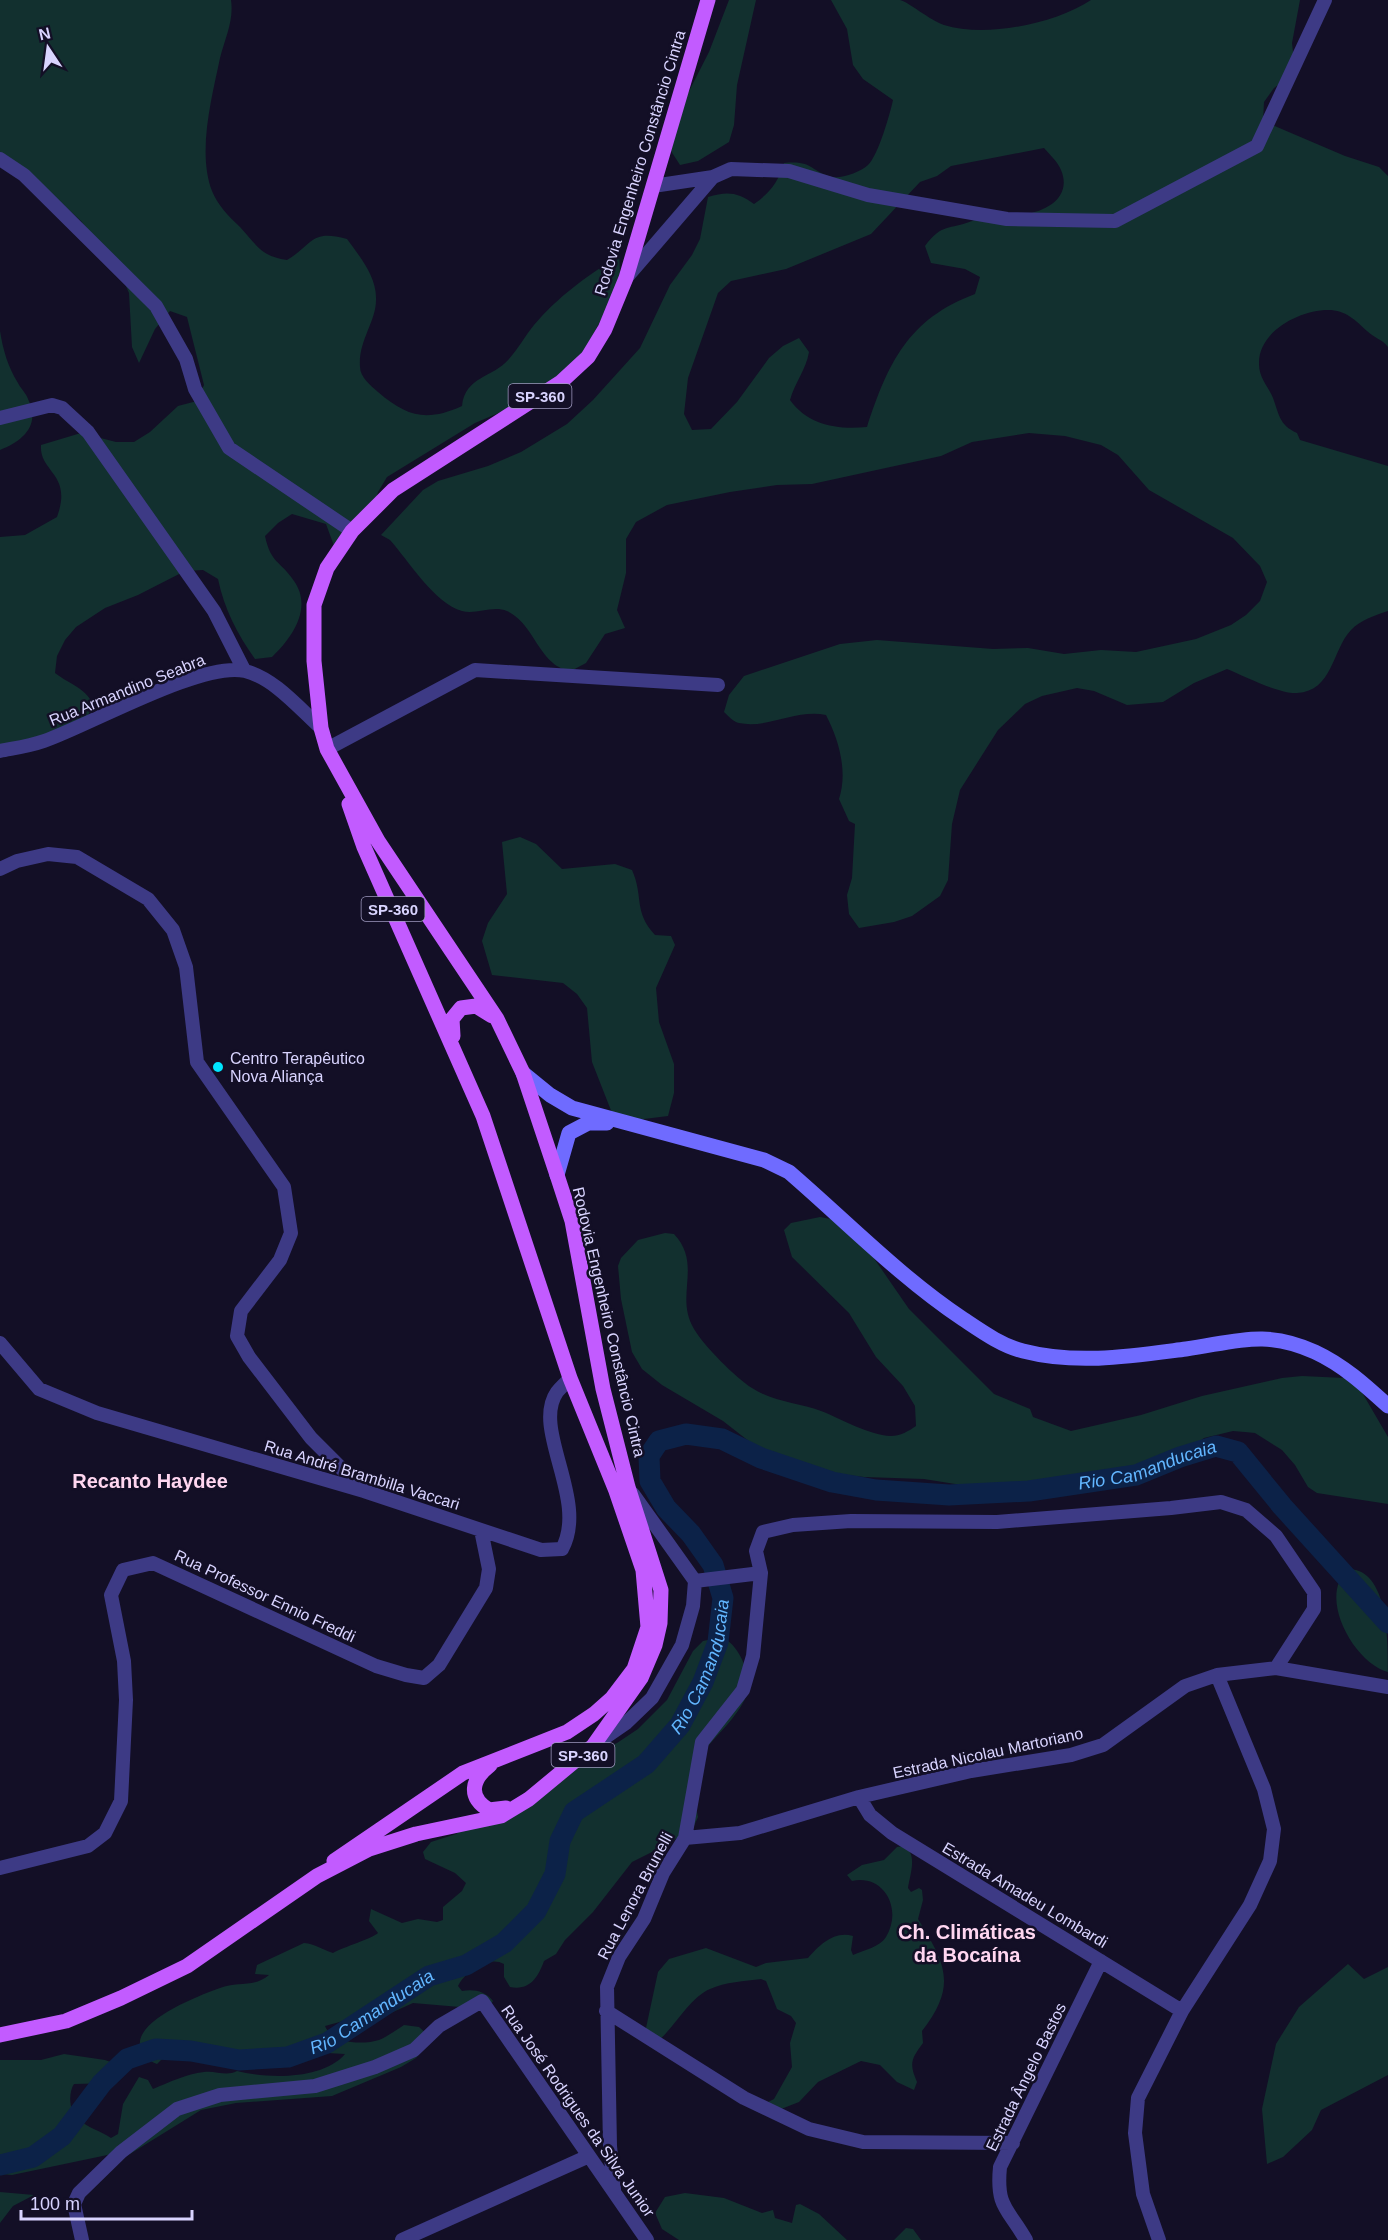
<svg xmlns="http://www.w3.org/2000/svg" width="1388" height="2240" viewBox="0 0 1388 2240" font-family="Helvetica,sans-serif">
<rect width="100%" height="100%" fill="#130f26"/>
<path fill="#12302f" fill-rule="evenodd" d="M 0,0 L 231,0 C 234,21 225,38 220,58 C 212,97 197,152 212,191 C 217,204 229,217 240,227 C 257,245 260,256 287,260 C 314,244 310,229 347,239 C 360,257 377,277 376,300 C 376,322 358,341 360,367 C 360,377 371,386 378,392 C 407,417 427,422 462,406 C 465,376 493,378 509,359 C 518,349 525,336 534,325 C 559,296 584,278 616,258 L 619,245 L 620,276 L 615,294 L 579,360 L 567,372 L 508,409 L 475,423 L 387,477 L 378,492 L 373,509 L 337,554 L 326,524 L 292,514 L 278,523 L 265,536 C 271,564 280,560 294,581 C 313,608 292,638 272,657 L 255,659 C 237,634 224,608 218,579 L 203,570 L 185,571 L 138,595 L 105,608 L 76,627 L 65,640 L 57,656 L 55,673 C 72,686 83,686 94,705 C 91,710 88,717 83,720 C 65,734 22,759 0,755 L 0,537 L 25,535 L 57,517 C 73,473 39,473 41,445 L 81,433 L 116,442 L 134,442 L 150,432 L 178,406 L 197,401 L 204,385 L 187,317 L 170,311 L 155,329 L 139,363 L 132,347 L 129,293 L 122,277 L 81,221 L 55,197 L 13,168 L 0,152 Z
M 729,0 L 756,0 L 737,85 L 734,125 L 729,142 L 698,161 L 680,165 L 671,151 L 685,99 L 709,52 Z
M 831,0 C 853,0 878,0 900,0 C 907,1 931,21 944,25 C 985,38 1055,24 1091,0 L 1300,0 L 1292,43 L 1294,61 L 1288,78 L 1274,88 L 1264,102 L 1263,121 L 1345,156 L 1379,167 L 1388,176 L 1388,347 C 1382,339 1374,338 1367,331 C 1355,320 1346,310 1328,310 C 1299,310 1258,332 1259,364 C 1259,378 1268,386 1273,398 C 1279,414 1279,425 1297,433 L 1300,440 L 1388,466 L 1388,611 C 1376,615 1360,620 1351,630 C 1332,650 1333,691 1297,693 C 1279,694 1244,676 1227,669 L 1194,683 L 1163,702 L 1127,705 L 1094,691 L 1077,688 L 1042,696 L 1025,704 L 998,730 L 960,790 L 952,824 L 948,880 L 940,896 L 912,916 L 894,922 L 859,928 L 849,914 L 847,895 L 852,878 L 855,824 L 849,821 L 839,799 C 848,772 839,740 826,715 C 796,709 768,729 739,723 C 734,722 728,716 724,712 L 729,695 L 744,676 L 840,644 L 877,640 L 993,649 L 1028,648 L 1064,654 L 1101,650 L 1136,652 L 1196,639 L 1231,625 L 1246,615 L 1260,601 L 1267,582 L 1260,566 L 1233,538 L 1149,490 L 1118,455 L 1101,445 L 1065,436 L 1029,433 L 972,442 L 941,456 L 812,484 L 777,485 L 730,492 L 667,505 L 636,522 L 626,539 L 626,573 L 617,610 L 625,628 L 605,634 L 586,663 L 569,672 C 564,669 557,667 553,663 C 536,649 529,621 507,611 C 492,605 476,615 462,611 C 435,604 408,560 390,540 L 381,535 L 423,490 L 438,481 L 488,466 L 521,452 L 567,424 L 593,400 L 640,348 L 670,285 L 692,255 L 700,239 L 708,197 C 727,191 738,192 754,204 C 771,192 778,182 784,163 C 814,160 809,171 832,177 C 841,179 861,172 868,165 C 878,156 890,114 893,100 L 863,79 L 853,65 L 847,29 ZM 1044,148 C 1049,154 1058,162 1061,170 C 1072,196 1048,211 1025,214 C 1013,216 1001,210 988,213 C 983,215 977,219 972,221 C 949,230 942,223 925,246 L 931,263 L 965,269 L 980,277 L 975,294 C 908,319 888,363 867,427 C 837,430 808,425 790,400 C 795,382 806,370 809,352 L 799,338 L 783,346 L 769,358 L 737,402 L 711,429 L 692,430 L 684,414 L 688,378 L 718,293 L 731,281 L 786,269 L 871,234 L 920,182 L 937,176 L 951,166 Z
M 0,331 C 3,350 8,367 18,383 C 21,389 26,393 28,399 C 41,425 23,441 0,450 Z
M 520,837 L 536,844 L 562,869 L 615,864 L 632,870 C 644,897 633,911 655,935 L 671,936 L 675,945 L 656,988 L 659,1022 L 674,1064 L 674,1093 L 668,1116 L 628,1121 L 612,1113 L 592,1062 L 587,1008 L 577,994 L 563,983 L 492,975 L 482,941 L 488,923 L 507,894 L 502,842 Z
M 820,1217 L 831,1219 L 871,1254 L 909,1309 L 994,1394 L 1030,1409 L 1033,1417 L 1071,1431 L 1141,1415 L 1202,1396 L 1282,1378 L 1302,1376 L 1344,1378 L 1360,1389 L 1388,1437 L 1388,1504 L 1317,1493 L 1308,1487 L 1295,1465 L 1282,1450 L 1255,1433 L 1245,1432 L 1233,1431 L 1204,1438 L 1172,1463 L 1073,1488 L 1007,1484 L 974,1487 L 924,1479 L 864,1477 L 814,1471 L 768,1456 L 723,1421 L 662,1385 L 642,1369 L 632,1352 L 621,1299 L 618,1266 L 621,1258 L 638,1240 L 665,1233 L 674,1234 C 703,1265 674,1296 694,1329 C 704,1346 736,1378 752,1388 C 773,1402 799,1403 821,1411 C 842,1419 868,1435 891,1436 C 900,1436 909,1431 916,1426 L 915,1406 L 903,1386 L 876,1357 L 849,1313 L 792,1257 L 784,1230 L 791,1223 Z
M 1349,1569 C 1388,1570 1388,1638 1388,1672 C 1354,1663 1316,1595 1349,1569 Z
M 722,1637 C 742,1647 754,1680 744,1701 C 735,1718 721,1731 709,1745 C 701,1753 695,1767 690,1777 L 698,1817 L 694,1826 L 668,1844 L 632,1862 L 593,1912 L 565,1940 L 556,1954 L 544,1961 C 538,1977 530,1991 510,1987 L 504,1977 L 504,1964 C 488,1955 465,1972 458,1986 L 462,1991 C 474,1989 485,1991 493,2001 L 491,2004 L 460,2007 L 413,2003 L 382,2017 L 365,2015 L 325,2026 C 332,2044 363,2045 379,2040 C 387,2037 396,2030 404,2025 L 419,2027 L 428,2035 L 425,2047 L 416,2058 L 401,2067 L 332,2096 L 236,2103 L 201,2110 L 130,2154 L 112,2154 L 12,2175 L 0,2174 L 0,2060 L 41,2060 L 64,2054 L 105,2060 L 122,2066 L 118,2081 L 113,2083 L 74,2084 C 68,2093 69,2112 78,2119 C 86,2127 101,2131 111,2138 L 118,2134 L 123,2104 L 139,2077 L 148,2080 L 153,2089 C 170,2082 186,2074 204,2072 C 215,2070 226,2077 237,2071 C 268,2079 323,2080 345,2054 L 310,2052 L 258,2060 L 239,2056 L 220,2058 L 200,2052 L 168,2053 L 157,2064 C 150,2062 144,2056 141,2049 C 130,2022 200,1995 220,1988 C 237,1981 254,1988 269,1975 L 255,1974 L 257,1965 L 304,1943 C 315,1944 323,1950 333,1953 C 344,1947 373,1938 378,1933 L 369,1921 L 371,1909 L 402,1923 L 418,1919 L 437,1922 L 443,1920 L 443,1907 L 462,1891 L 466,1883 L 455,1873 L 425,1859 L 423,1852 L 431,1842 L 456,1834 L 479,1818 L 523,1807 L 582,1759 L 617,1743 L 638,1729 L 667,1700 L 693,1651 L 703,1641 Z
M 904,1846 C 918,1854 910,1874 908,1888 L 911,1892 L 919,1888 L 922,1890 L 923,1900 L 918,1919 C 945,1963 958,1985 922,2031 L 923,2043 C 911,2059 909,2064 917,2082 L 914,2090 L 897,2082 L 880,2065 L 861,2061 L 818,2082 L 799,2102 L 776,2111 L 764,2104 L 774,2099 L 792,2067 L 790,2043 L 796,2023 L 791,2016 L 777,2009 L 766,1981 L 761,1979 C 745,1981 725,1982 710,1989 C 689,1998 675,2027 657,2042 L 646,2028 L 658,1972 L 669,1959 L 706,1948 L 756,1967 L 766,1963 L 808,1958 C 819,1945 835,1930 853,1936 L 851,1950 L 853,1955 C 864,1950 880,1947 886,1937 C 903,1909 884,1874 852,1881 L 847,1875 L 862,1865 L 884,1860 L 897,1847 Z
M 1348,1964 L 1364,1979 L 1388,1967 L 1388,2075 L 1321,2110 L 1312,2130 L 1283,2157 L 1267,2164 L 1262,2109 L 1276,2044 L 1299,2007 Z
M 0,2192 L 34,2195 L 13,2206 L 0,2223 Z
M 685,2193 L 724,2198 L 762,2213 L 773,2210 L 775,2218 L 792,2223 L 796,2205 L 800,2204 L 819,2214 L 847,2240 L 679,2240 L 662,2229 L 655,2213 L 665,2197 Z
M 906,2228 L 913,2229 L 921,2240 L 894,2240 Z"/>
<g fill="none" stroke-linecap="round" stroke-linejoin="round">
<path stroke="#0c2248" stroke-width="21" id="s1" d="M 0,2165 L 33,2157 L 62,2136 L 102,2083 L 127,2059 L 156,2049 L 191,2051 L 239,2060 L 288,2057 L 327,2043 L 429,1976 L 466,1965 L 504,1943 L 536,1911 L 555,1874 L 560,1841 L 574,1812 L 646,1764 L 680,1725 L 703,1682 L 718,1642 L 723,1598 L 713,1565 L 691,1534 L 666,1508 L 650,1481 L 649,1456 L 659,1441 L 686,1434 L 722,1439 L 761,1458 L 832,1482 L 876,1490 L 949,1495 L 1029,1491 L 1136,1475 L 1180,1457 L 1216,1446 L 1238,1452 L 1282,1506 L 1388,1623"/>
<path stroke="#3d3a85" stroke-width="14" d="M 0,159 L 24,175 L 156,306 L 186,359 L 195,389 L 229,448 L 352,531
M 713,177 L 731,169 L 789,171 L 868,195 L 1007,219 L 1115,221 L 1257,146 L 1325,0
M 627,277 L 713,177 L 653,186
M 0,418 L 52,405 L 62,408 L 88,432 L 214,611 L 244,670
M 327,749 L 475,670 L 718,685
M 0,751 C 15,748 30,746 44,741 C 90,725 202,661 245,671 C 274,678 299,708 321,728
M 0,869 L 17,861 L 48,854 L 77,857 L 148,899 L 173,930 L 186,967 L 197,1062 L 284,1187 L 291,1233 L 280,1260 L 241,1311 L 237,1336 L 249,1357 L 311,1438 L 364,1491
M 0,1343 L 39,1389 L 97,1413 L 364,1491 L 541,1550 L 562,1549 C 589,1500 531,1429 557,1392 C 561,1387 566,1383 570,1378
M 761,1573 L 756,1551 L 763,1532 L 793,1525 L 851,1521 L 997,1522 L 1171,1508 L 1221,1502 L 1246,1510 L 1276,1536 L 1314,1592 L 1314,1609 L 1276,1668
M 597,1743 L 626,1723 L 652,1698 L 682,1645 L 693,1606 L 695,1581 L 633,1494
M 859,1797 L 870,1815 L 892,1833 L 1182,2011
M 685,1838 L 740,1833 L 859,1797 L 971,1771 L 1071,1755 L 1103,1745 L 1185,1686 L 1217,1675 L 1276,1668 L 1388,1687
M 0,1868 L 88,1846 L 105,1833 L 121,1801 L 126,1700 L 124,1661 L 111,1595 L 123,1570 L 153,1563 L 376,1666 L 406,1675 L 424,1678 L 439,1665 L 486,1588 L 489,1569 L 481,1530
M 606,2011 L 744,2098 L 809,2129 L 863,2142 L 1013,2143
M 614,2190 L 610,2146 L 607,1987 L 619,1957 L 644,1919 L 663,1873 L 685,1838 L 702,1742 L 743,1690 L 753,1656 L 761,1573 L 695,1581
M 82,2240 L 74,2204 L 79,2193 L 121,2152 L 177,2109 L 220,2095 L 315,2086 L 375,2067 L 414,2050 L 439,2026 L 482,2001 L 647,2240
M 402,2240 L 589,2156
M 1026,2240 C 1008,2208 996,2208 1000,2167 L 1101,1961
M 1159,2240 L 1143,2194 L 1135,2133 L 1138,2098 L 1182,2011 L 1250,1905 L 1270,1861 L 1274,1829 L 1264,1789 L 1217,1675"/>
<path stroke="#6f6bff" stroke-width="15" d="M 523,1073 L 550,1095 L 572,1108 L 764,1160 L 789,1172 C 847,1222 900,1277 963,1319 C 981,1331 1002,1346 1023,1351 C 1077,1365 1132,1356 1186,1349 C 1236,1342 1265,1329 1315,1352 C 1343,1365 1365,1385 1388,1406
M 557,1175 L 569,1133 L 588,1123 L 607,1123"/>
<path stroke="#c25bff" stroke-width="15" d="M 453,1036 L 452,1019 L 461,1008 L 476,1006 L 492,1016
M 490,1765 C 472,1779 467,1797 489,1810 L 506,1808
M 334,1861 L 463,1773 L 567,1732 L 594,1714 L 612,1698 L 634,1669 L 648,1627 L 643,1570 L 616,1491 L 570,1378 L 483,1116 L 364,847 L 349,804
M 0,2035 L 66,2021 L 121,1998 L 187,1966 L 317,1876 L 369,1849 L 416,1834 L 501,1816 L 529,1799 L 593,1746 L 641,1678 L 655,1645 L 660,1623 L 661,1590 L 628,1487 L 603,1389 L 572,1221 L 557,1175 L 523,1073 L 497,1019 L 378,841 L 327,749 L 321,728 L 314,661 L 314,605 L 327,568 L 352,531 L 393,490 L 561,382 L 588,357 L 605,329 L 626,278 L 708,0"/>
</g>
<circle fill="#00e5ff" stroke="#130f26" stroke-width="2" cx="218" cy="1067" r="6"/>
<g text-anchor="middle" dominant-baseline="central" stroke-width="5" stroke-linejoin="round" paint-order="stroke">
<g fill="#130f26" stroke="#9e99be" stroke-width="1.5">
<rect x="508.5" y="384" width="63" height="24" rx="4.5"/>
<rect x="361.5" y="897" width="63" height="24" rx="4.5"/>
<rect x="551.5" y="1743" width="63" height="24" rx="4.5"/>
</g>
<g font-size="15" font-weight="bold" fill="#d9d4ff">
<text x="540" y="396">SP-360</text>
<text x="393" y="909">SP-360</text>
<text x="583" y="1755">SP-360</text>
</g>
<g font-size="16" fill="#d9d4ff" stroke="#130f26">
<text transform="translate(640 163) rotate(-73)">Rodovia Engenheiro Constâncio Cintra</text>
<text transform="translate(127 690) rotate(-22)">Rua Armandino Seabra</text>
<text transform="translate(609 1322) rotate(77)">Rodovia Engenheiro Constâncio Cintra</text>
<text transform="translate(362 1475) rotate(17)">Rua André Brambilla Vaccari</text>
<text transform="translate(265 1596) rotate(25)">Rua Professor Ennio Freddi</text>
<text transform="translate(988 1753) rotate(-12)">Estrada Nicolau Martoriano</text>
<text transform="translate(1025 1895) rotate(31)">Estrada Amadeu Lombardi</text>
<text transform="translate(635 1896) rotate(-62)">Rua Lenora Brunelli</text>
<text transform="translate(1026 2077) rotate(-64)">Estrada Ângelo Bastos</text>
<text transform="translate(578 2111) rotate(55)">Rua José Rodrigues da Silva Junior</text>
</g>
<g font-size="16" fill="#d9d4ff" stroke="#130f26" text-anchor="start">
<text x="230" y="1058">Centro Terapêutico<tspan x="230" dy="18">Nova Aliança</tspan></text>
</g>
<g font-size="18" font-style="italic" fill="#62b6ff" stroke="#130f26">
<text stroke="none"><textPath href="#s1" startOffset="1692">Rio Camanducaia</textPath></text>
<text stroke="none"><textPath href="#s1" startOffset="934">Rio Camanducaia</textPath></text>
<text stroke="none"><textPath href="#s1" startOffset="430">Rio Camanducaia</textPath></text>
</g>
<g font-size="20" font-weight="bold" fill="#ffd6f0" stroke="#130f26">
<text x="150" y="1481">Recanto Haydee</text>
<text x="967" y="1932">Ch. Climáticas<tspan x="967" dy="23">da Bocaína</tspan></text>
</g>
</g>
<g transform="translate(48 48) rotate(347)" stroke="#130f26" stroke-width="4.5" paint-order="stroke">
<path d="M0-4.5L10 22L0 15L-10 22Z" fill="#d9d4ff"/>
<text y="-9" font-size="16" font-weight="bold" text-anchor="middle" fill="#d9d4ff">N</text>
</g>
<path d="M21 2210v9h171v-9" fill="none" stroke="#d9d4ff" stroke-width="3"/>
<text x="30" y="2210" font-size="18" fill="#d9d4ff" stroke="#130f26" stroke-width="4.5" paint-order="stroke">100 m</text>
</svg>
